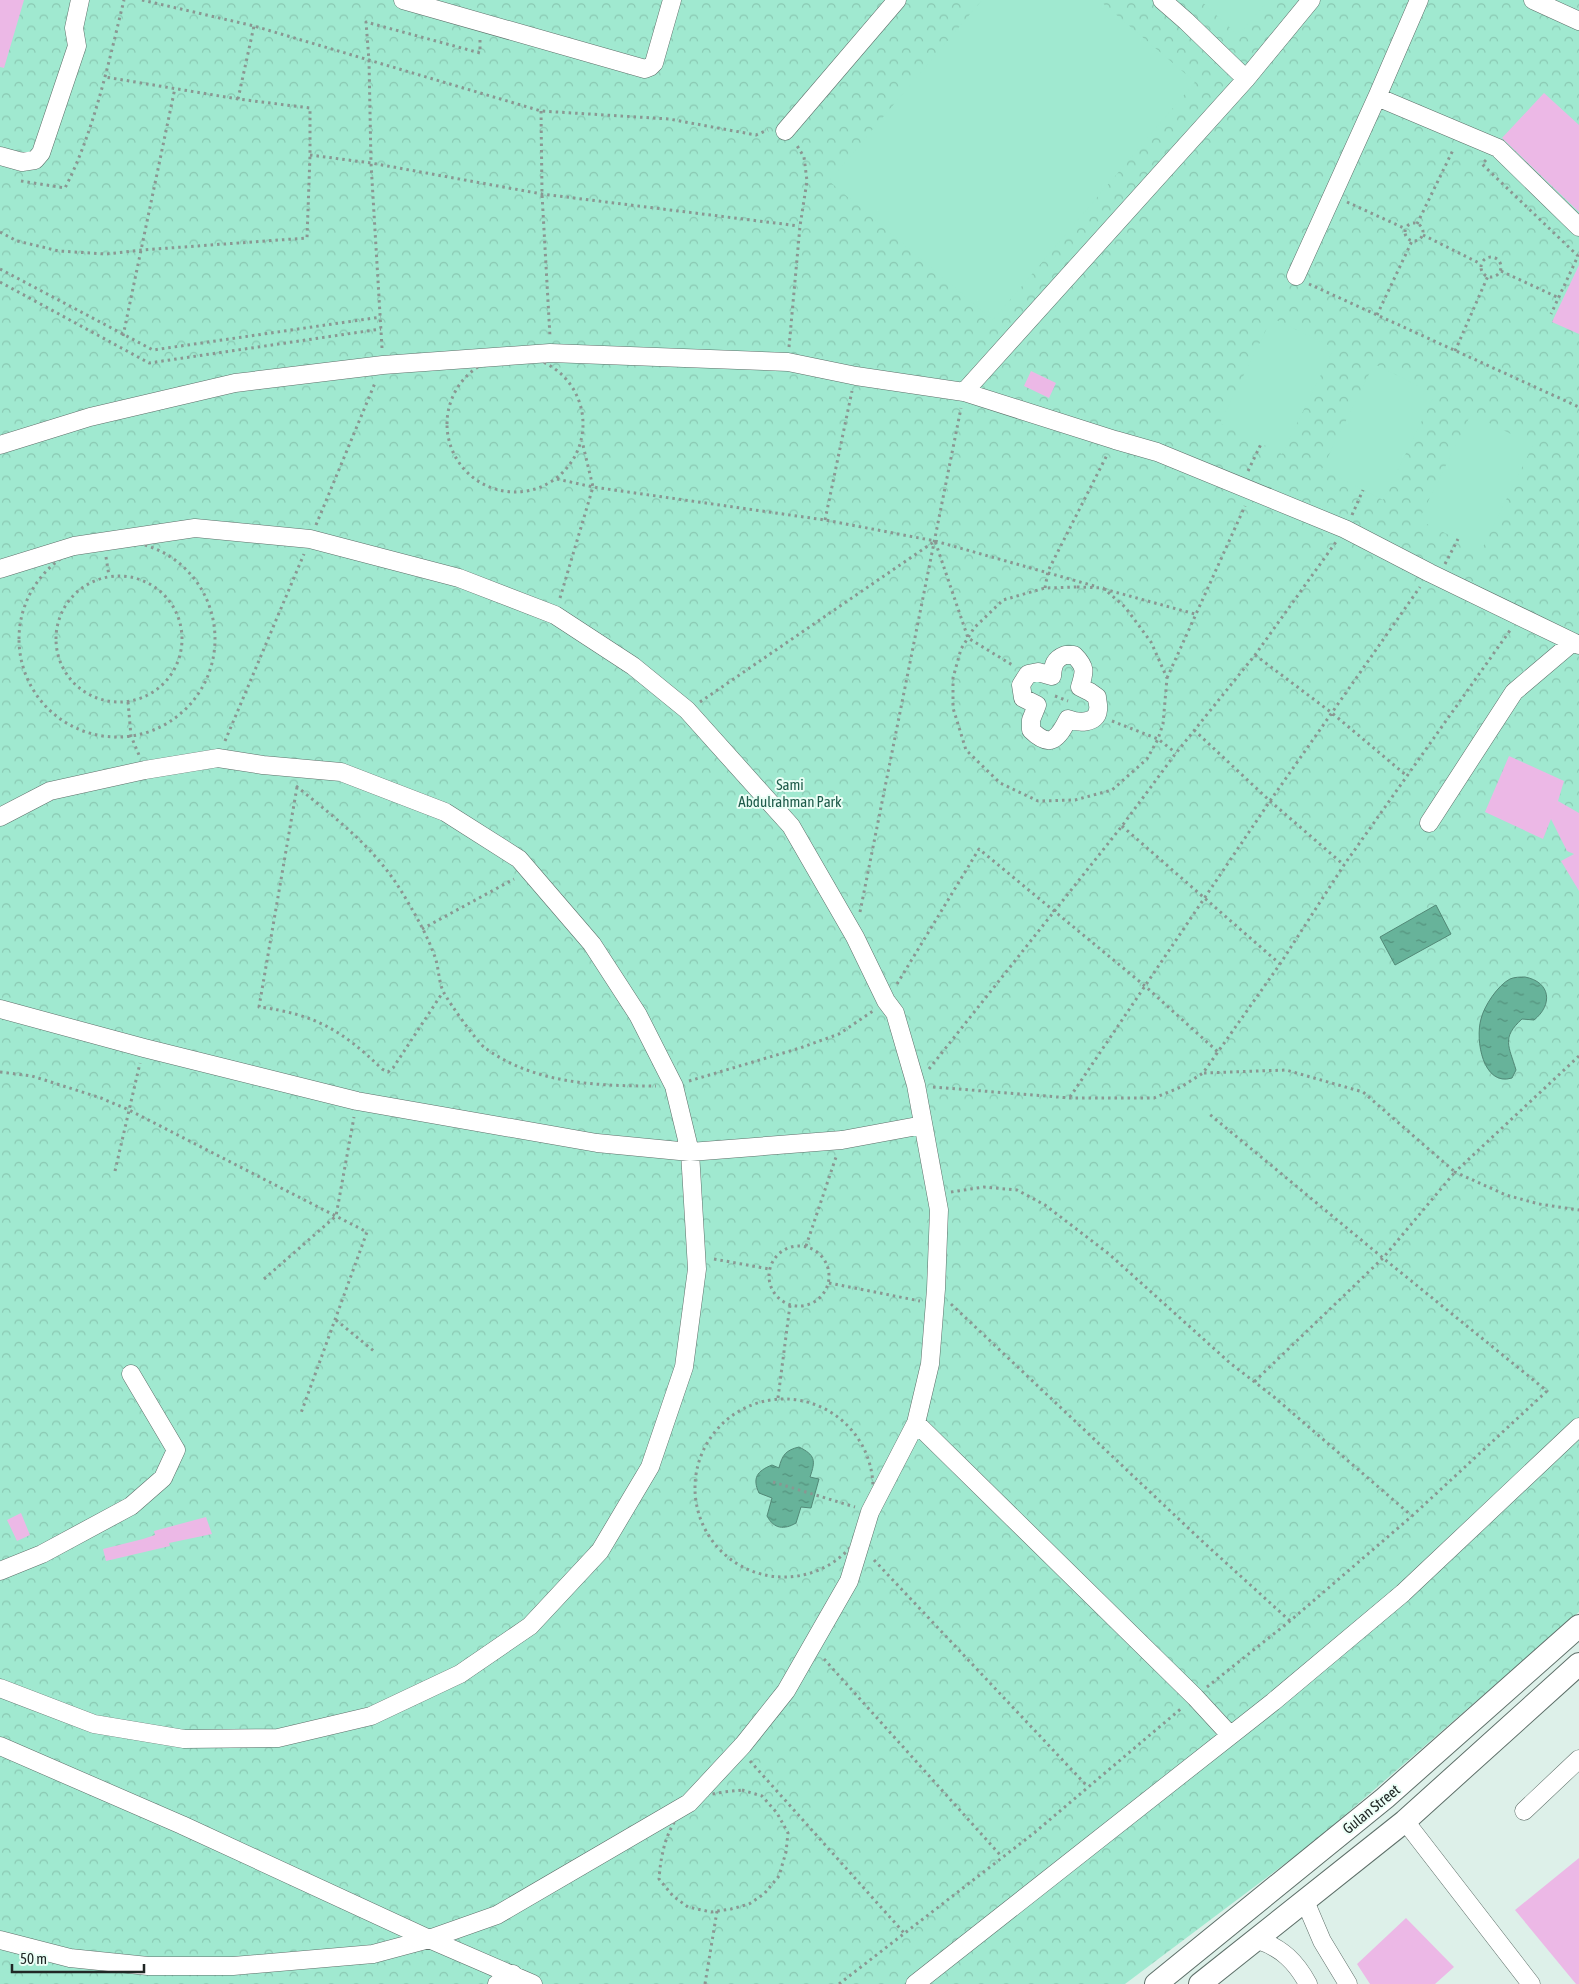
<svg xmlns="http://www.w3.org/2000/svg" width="1579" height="1984" viewBox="0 0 1579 1984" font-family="'Asap Condensed',sans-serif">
<defs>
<pattern id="forest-crowns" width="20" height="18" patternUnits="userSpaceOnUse" patternTransform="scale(1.25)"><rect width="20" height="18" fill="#a0e9d0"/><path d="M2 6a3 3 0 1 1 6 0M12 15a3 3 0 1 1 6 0" fill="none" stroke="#8ac8b2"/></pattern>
<pattern id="water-ripples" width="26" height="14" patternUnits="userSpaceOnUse" patternTransform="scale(1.25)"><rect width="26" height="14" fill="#67b39a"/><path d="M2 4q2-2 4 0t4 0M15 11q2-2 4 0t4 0" fill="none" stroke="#54927d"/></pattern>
</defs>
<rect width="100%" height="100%" fill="#ddf0e9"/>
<path fill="url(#forest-crowns)" d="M 0,0 L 1579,0 L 1579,1612 L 1314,1842 L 1125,1984 L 0,1984 Z"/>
<path fill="#a0e9d0" d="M 982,0 L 1099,0 L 1195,82 L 993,320 L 829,181 Z
M 1200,0 L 1269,0 L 1238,35 Z
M 1272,318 L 1334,348 L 1282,454 L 1220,423 Z
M 1374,364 L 1435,394 L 1383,500 L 1322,469 Z
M 1471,414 L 1533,445 L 1481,551 L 1419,520 Z"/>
<path fill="url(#water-ripples)" stroke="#528977" d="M 1436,905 L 1451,934 L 1395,965 L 1380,937 Z
M 1525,977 C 1551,982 1553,1005 1534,1020 L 1522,1019 C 1501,1038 1509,1046 1516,1070 L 1512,1078 C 1483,1087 1475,1040 1481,1019 C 1484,1006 1498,985 1510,979 C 1514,977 1521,977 1525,977 Z
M 799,1447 C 815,1455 816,1460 810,1477 L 819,1479 L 811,1508 L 801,1507 L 796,1523 C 784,1530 774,1529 767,1516 L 772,1498 L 759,1493 C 752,1478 757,1471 772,1465 L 779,1468 C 782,1455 786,1450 799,1447 Z"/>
<path fill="#ecb8e6" d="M 0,0 L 24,0 L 4,68 L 0,67 Z
M 1544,93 L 1579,125 L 1579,212 L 1502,138 Z
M 1579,265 L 1579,334 L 1552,322 Z
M 1031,371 L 1056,383 L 1049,398 L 1024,386 Z
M 1509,756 L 1564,781 L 1558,801 L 1579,813 L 1579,891 L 1561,861 L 1574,854 L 1567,851 L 1551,819 L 1543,839 L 1485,812 Z
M 21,1513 L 30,1535 L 17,1541 L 7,1520 Z
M 206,1517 L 212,1534 L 169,1543 L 170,1546 L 106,1561 L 103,1549 L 143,1539 L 155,1535 L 154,1531 Z
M 1579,1858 L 1579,1984 L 1576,1984 L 1515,1910 Z
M 1406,1918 L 1454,1967 L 1435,1984 L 1370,1984 L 1357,1964 Z"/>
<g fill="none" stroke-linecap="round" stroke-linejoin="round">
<defs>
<path id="minor" d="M 403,0 L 645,69 L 650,67 L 654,63 L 672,0
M 1162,0 L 1186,21 L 1246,79
M 1419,0 L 1377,97 L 1498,148 L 1579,227
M 1533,0 L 1579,21
M 785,131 L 897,0
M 0,156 L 22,162 L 35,160 L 41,153 L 77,46 L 74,28 L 80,0
M 1296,276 L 1377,97
M 964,392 L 1246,79 L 1311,0
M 0,445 L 90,417 L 235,383 L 383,365 L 550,353 L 788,362 L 856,376 L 964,392 L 1115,440 L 1157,452 L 1345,529 L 1430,573 L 1579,645
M 0,569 L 74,546 L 195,528 L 310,539 L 459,578 L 555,615 L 633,666 L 687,710 L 791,826 L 855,937 L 886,1001 L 895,1013 L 916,1085 L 939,1210 L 936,1289 L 930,1364 L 916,1423 L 870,1512 L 849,1581 L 786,1691 L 743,1745 L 689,1803 L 497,1915 L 429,1939 L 373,1954 L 233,1966 L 148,1966 L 70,1958 L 0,1940
M 1065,655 L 1074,655 C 1086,667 1085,671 1080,687 L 1090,692 L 1097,697 C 1097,701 1099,706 1098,710 C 1097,724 1078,723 1068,719 C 1058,739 1050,749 1031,730 L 1031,720 L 1037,705 L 1023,698 L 1021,685 L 1028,674 L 1038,672 L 1052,676 C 1053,664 1055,659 1065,655 Z
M 0,817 L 50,791 L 145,770 L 218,758 L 263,765 L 341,772 L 445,812 L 519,859 L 592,944 L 638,1015 L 674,1086 L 690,1152 L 697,1269 L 684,1367 L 650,1467 L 600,1551 L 530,1626 L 460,1674 L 371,1716 L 278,1738 L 184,1739 L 94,1724 L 0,1688
M 1429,823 L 1514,692 L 1573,642
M 0,1009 L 144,1048 L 357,1101 L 597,1143 L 690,1152 L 842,1140 L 923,1125
M 916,1423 L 1195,1697 L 1230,1735
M 0,1571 L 42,1554 L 131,1506 L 163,1478 L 176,1450 L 131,1374
M 0,1746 L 182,1825 L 429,1939 L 533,1984
M 1524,1811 L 1579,1759
M 1405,1821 L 1531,1984
M 1305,1901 L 1322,1941 L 1348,1984
M 1258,1940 C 1282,1948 1296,1962 1308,1984
M 497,1984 L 513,1974
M 915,1984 L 1273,1702 L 1403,1593 L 1579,1427"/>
<path id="major" d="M 1156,1984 L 1385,1798 L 1579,1626
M 1200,1984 L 1405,1821 L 1579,1664"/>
</defs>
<use href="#minor" stroke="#5e6f69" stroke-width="19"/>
<use href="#major" stroke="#5e6f69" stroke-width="24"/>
<path stroke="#8a9792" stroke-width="3" stroke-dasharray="2.5 4" stroke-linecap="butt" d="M 142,0 L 254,26 L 541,111 L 669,119 L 756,135 L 768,130
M 238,99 L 254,26
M 541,111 L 542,194 L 550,337
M 310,155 L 371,163 L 542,194 L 799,226
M 1486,160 L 1482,164 L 1578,256 L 1551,314
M 21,181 L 65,188 C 94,132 109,61 124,0
M 1347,202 L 1406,229
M1405 232a9 9 0 1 1 18 0a9 9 0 1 1-18 0Z
M 1417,224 L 1454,148
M 0,232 L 17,241 L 59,251 L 106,254 L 142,250 L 307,238 L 310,155 L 310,108 L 238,99 L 105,77
M 1423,235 L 1481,264
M1481 267a10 10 0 1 1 20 0a10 10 0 1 1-20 0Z
M 0,269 L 153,350 L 381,317
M 1501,271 L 1559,298
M 0,282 L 149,363 L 381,329
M 1309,284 L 1579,407
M 1377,315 L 1412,241
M 123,336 L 175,88
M 789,347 L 800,226 L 807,181 L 804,157 L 796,144
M 382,348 L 371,163 L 369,61 L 366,22 L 480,53 L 480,39
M 1455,351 L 1488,276
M447 424a68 68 0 1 1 136 0a68 68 0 1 1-136 0Z
M 1248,471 L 1261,444
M 557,479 L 593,487 L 825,520 L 935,541 L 1098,587
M 1352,515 L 1363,490
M 825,520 L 852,391
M 316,525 L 375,383
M19 639a98 98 0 1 1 196 0a98 98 0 1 1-196 0Z
M 106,557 L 109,576
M 1445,564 L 1458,539
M56 639a63 63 0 1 1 126 0a63 63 0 1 1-126 0Z
M 1077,587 L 1103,588 L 1125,607 L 1151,642 L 1167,678 L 1163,724 L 1158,739 L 1147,759 L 1112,790 L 1075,800 L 1038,801 L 1000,783 L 966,750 L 953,708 L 953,678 L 961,649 L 974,628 L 1003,600 L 1045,588 Z
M 1045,588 L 1048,571 L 1107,455
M 1104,589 L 1195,614
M 560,598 L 593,487 L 582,441
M 1255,655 L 1332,713 L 1407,776
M 1167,678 L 1245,506
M 1055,696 L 1068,701
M 128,702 L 131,736 L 139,755
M 700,702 L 935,541 L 968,638 L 1014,666
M 1112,721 L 1158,739 L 1176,753
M 1194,730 L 1270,801 L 1344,865
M 225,741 L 304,554
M 296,786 C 339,821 378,850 406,899 C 418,919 429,939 436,960 C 439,971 439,984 444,993 C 450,1004 477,1042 485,1048 C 535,1084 597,1086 656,1086
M 297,787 L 259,1007 C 314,1014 342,1030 382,1069 L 388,1072 L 393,1068 L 443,992
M 1122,826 L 1280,964
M 860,912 L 961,408
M 422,929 L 514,879
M 897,984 L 979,849 L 1145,986 L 1218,1052
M 1579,1056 L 1455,1172 L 1506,1195 L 1539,1204 L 1579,1210
M 929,1069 L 1122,826 L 1176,753 L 1255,655 L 1336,542
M 0,1072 L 32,1076 L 101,1098 L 129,1110 L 367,1232 L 301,1413
M 1204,1073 L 1286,1070 L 1363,1092 L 1455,1172 L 1383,1258 L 1254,1382
M 689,1081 L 800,1048 L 839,1034 L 873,1011
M 933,1087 L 1070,1098 L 1154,1098 L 1181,1087 L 1203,1073 L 1280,964 L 1344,865 L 1511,629
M 1070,1097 L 1270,801 L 1420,587
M 115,1171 L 140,1063
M 951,1192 L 984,1187 L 1017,1190 L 1045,1205 L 1109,1254 L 1230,1363 L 1274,1397 L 1412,1516
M769 1276a30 30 0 1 1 60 0a30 30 0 1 1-60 0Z
M 806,1246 L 836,1157
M 714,1259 L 769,1269
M 264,1279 L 336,1216 L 354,1117
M 829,1283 L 920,1301
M 951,1304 L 1202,1541 L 1290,1621
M 336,1320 L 375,1352
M 778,1398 L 790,1305
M695 1488a89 89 0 1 1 178 0a89 89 0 1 1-178 0Z
M 773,1482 L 855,1507
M 874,1560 L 1088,1787
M 824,1659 L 1002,1857
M 1207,1687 L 1290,1621 L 1412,1516 L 1547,1391 L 1383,1258 L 1208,1113
M 750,1761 L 905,1934
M 742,1790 L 762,1796 L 777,1813 L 788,1833 L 786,1852 L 779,1876 L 764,1894 L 749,1904 L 731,1909 L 711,1912 L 688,1907 L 673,1896 L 659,1879 C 661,1853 666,1831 682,1811 C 685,1808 687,1804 690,1802 C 705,1793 725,1792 742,1790 Z
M 705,1984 L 717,1911
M 839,1984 L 1034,1833 L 1183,1707"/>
<use href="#minor" stroke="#fff" stroke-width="18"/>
<use href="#major" stroke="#fff" stroke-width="22"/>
</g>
<g text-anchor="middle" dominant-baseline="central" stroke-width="4" stroke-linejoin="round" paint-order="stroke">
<g font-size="15" fill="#1e5b4a" stroke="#ebfef6">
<text x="790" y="784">Sami<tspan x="790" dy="17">Abdulrahman Park</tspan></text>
</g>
<g font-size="15" fill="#202725" stroke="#ebfef6">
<text transform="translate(1371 1809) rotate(-39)">Gulan Street</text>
</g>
</g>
<path d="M12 1964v8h132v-8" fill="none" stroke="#202725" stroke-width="2.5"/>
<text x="20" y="1964" font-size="15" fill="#202725" stroke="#ebfef6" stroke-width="4" paint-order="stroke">50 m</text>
</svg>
